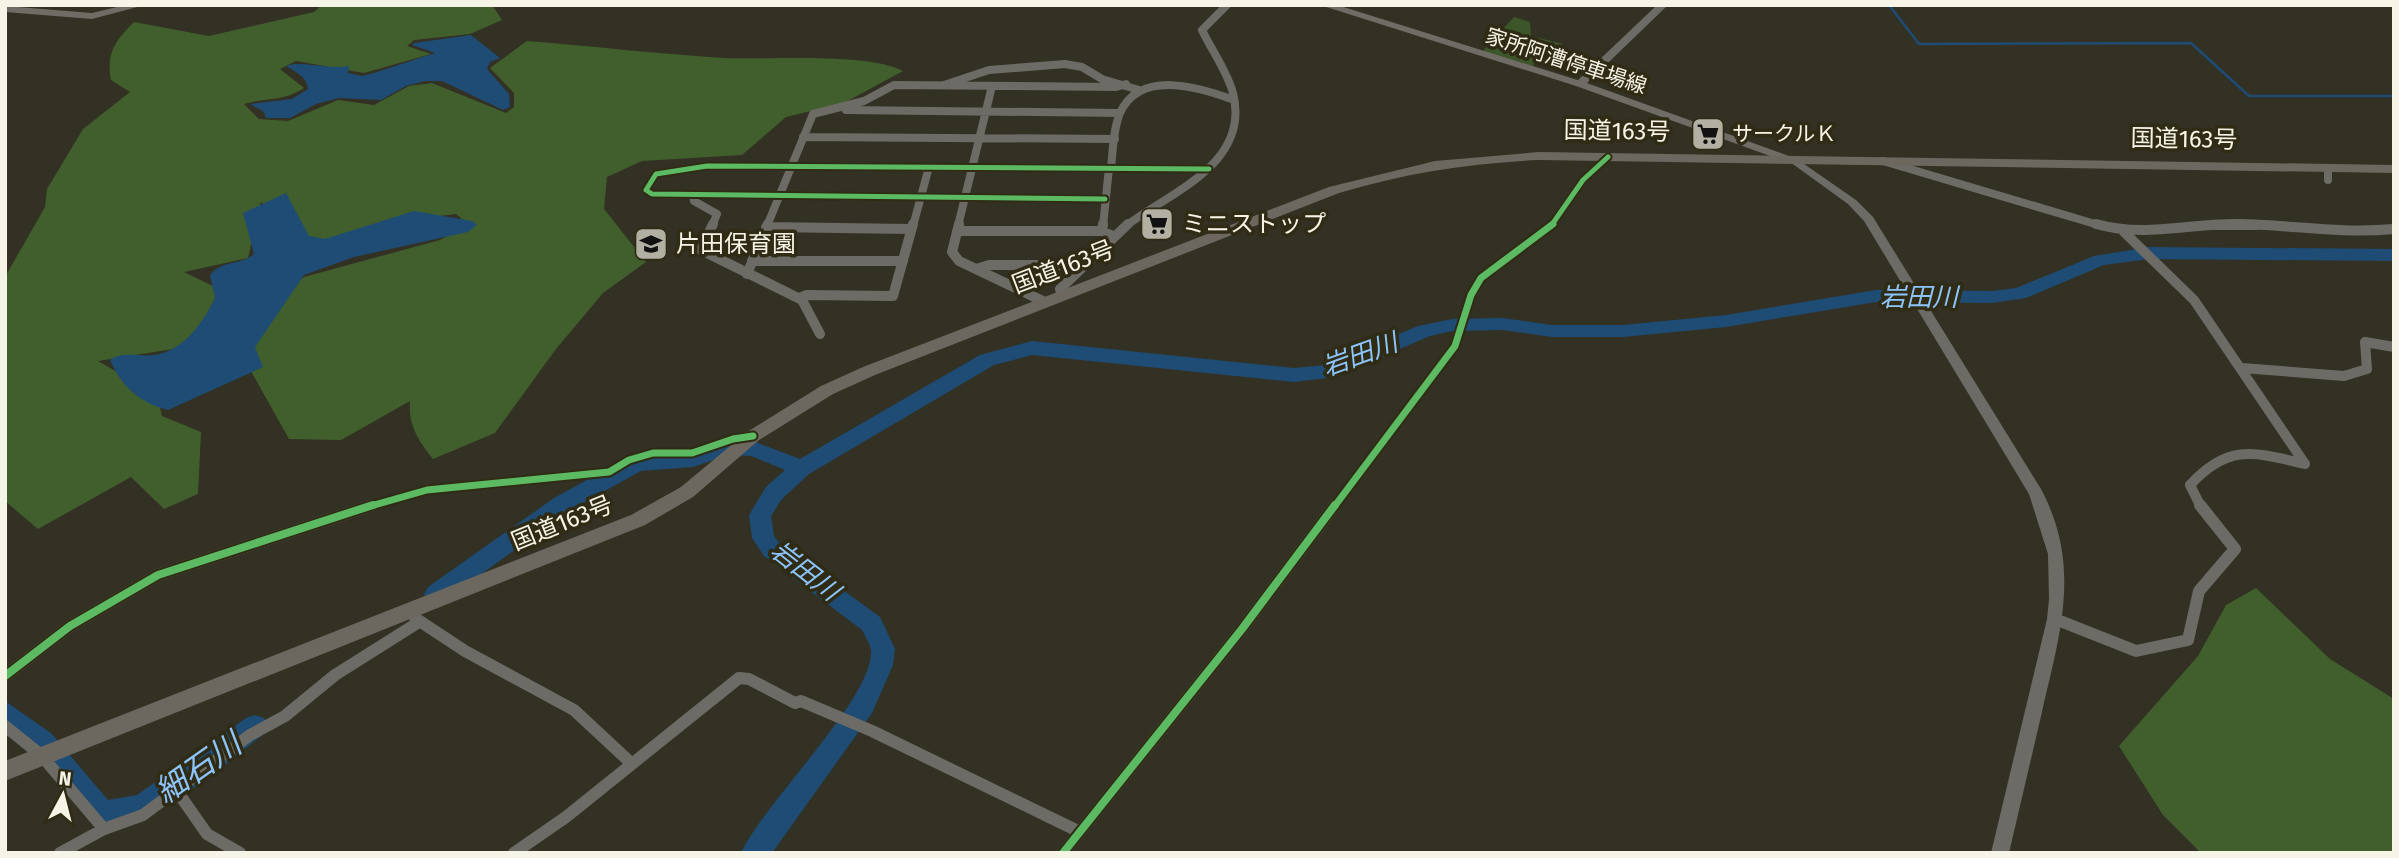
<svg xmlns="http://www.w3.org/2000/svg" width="2399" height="858" viewBox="0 0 2399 858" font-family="'Fira Sans','Noto Sans JP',sans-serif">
<rect width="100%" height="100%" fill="#333124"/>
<path fill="#3c562a" d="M 1514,17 L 1530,22 L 1531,36 L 1563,44 L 1558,49 L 1544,50 L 1532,67 L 1482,52 Z"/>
<path fill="#415f2d" d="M 322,5 L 492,5 L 502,20 L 470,34 L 414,40 L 407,46 L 431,54 L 364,73 L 296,61 L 280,69 L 304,88 C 283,102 267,97 244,104 L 259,119 L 288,121 L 338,100 L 374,105 L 409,86 L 432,83 L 506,113 L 514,107 L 514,93 L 490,68 L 527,41 C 592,46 658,54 724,58 C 767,60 868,52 903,71 L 844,103 L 786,117 L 742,155 L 642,161 L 607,177 L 604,209 L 646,262 L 603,293 L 556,349 L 495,433 L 433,459 C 418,440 408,425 410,401 L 341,440 L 289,439 L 242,355 L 268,309 L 304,277 L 440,240 L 455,232 L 464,221 L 456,214 L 400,221 L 311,247 L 261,202 L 248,258 L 184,272 L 221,290 L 200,325 L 179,348 L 98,361 L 157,395 L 162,416 L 201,432 L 198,494 L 164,509 L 131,477 L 38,529 L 5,501 L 5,277 L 45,207 L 47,189 L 83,129 L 130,92 L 111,80 C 106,53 115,41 134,22 L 209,36 L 314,12 Z
M 2256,588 L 2330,659 L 2394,699 L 2394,853 L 2201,853 L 2163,815 L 2119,746 L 2198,656 L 2226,605 Z"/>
<path fill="#1e4c74" d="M 471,35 L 500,58 L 490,62 L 487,69 L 509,94 L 510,107 L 503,110 L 442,81 L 425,81 L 406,86 L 381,100 L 339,98 L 316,104 L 290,118 L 266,118 L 264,112 L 250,104 L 292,99 L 308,89 C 307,77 296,72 286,66 C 300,60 329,70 349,66 L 348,73 L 362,76 L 374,73 L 435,53 L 412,45 L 414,43 Z
M 286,193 L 309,236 L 325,239 L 414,211 L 472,221 L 477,225 L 468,232 L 354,257 L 304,275 L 255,347 L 263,367 L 168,410 C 140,403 121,386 110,360 C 122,351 139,357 153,355 C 183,352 203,323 215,298 L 210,275 C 223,259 240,266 254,254 L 243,213 Z"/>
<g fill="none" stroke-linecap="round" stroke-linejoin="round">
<path stroke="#1e4c74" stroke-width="2.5" d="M 1889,5 L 1919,44 L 2191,43 L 2249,96 L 2394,96"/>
<path fill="#1e4c74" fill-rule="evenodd" d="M 2149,247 L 2394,249 L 2394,261 L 2149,259 L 2104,265 L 2026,298 L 1992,303 L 1876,302 L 1726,327 L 1623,337 L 1552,337 L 1502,330 L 1452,331 L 1430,336 L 1335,377 L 1294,382 L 1032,355 L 994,365 L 809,474 L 782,499 L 771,516 L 774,536 L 780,544 L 880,617 L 895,649 L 893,665 L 872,713 L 772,853 L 741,853 C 763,804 875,696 871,650 C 870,644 865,636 862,630 L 764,556 L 752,538 L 749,515 L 766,487 L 785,470 L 751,456 L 728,455 L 693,467 L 641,471 L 570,510 L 444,601 L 436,603 L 428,601 L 424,594 L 428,587 L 554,498 L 629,457 L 692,451 L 727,439 L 753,441 L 800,459 L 980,355 L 1032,341 L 1294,368 L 1325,365 L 1418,326 L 1452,319 L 1502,318 L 1552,325 L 1623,325 L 1726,315 L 1876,290 L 1992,291 L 2016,288 L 2094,256 Z
M 5,701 L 51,733 L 108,800 L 137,795 L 246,718 L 255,715 L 264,718 L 268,726 L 264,734 C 230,759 137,845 93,820 C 77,811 50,767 34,751 C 26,742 15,735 5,727 Z"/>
<path stroke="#6d6b65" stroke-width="8" d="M 944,85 L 989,70 L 1065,64 L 1082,67 L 1102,79 L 1139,90
M 846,110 L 1120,113
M 803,137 L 1115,139
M 1883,161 L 2102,226
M 1111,168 C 1113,150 1113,130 1120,113 C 1140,69 1199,87 1234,100
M 2328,168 L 2328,180
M 693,195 L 694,201 L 717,214 L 712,226
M 1105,199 L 652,194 L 646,190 L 656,174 L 707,166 L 1209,169
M 767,226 L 813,114 L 864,101 L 894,85 L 1116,87 L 1126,84
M 913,226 L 929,167
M 958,226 L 992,86
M 1103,226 L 1109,168
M 1126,226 C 1170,192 1251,164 1233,93 C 1227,71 1212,51 1202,30 L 1227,5
M 1551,226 L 1583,180 L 1608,157
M 2216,226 L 2257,226"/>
<path stroke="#6d6b65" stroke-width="10" d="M 713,224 L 701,250 L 802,300 L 820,334
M 959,224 L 952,252 L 959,261 L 1045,302
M 2096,224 C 2146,238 2189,223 2239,224 C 2294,225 2338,234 2394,229
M 766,227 L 911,229
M 957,231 L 1102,231 L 1113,236
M 1102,231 L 1103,224
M 2124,232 L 2194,300 L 2305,464
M 752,261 L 903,261
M 976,269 L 989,265 L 1070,265 L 1081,268
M 747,274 L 768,224
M 1062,295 L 1060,289 L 1128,224
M 799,298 L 806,295 L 893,296 L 913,224
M 2242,368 L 2344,376 L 2367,369 L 2365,342 L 2394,347
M 367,507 L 427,490 L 609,472 L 629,460 L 653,453 L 692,453 L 733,439 L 753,436
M 1334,507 L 1455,346 L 1471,295 L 1481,278 L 1553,224
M 2201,507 L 2190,485 C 2229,443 2254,452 2305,464"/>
<path stroke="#6d6b65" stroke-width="12" d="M 415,618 L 465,651 L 574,710 L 632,764
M 2055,619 L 2136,651 L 2188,640 L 2199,591 L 2235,549 L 2200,505
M 5,676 L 70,626 L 158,575 L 373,505
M 5,726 L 41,755 L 104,829
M 177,791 L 207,834 L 240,853
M 60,853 L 104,829 L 143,815 L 250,735 L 285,716 L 335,675 L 419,622
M 514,853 L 566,817 L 739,678 L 749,679 L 795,703 L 801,701 L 872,731 L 1080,832
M 1063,853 L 1242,629 L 1335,505"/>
<path fill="#6d6b65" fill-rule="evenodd" d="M 1657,5 L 1668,5 L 1584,86 L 1576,86 L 1576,82 Z
M 1794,157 L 1856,200 L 1873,217 L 2041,489 C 2082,566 2060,633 2042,712 C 2031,759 2020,806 2009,853 L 1991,853 L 2047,619 L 2049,599 L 2048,554 L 2029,494 L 1864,221 L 1848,204 L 1790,162 L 1790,158 Z"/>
<path fill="#6f6c65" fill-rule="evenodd" d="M 125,5 L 145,5 L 92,19 L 5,12 L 5,6 L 92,13 Z
M 1320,5 L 1337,5 L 1584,82 L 1800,160 L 1794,164 L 1790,163 L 1576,86 Z"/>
<path fill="#6c6860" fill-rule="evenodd" d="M 1539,152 L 2394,165 L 2394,173 L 1539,160 C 1470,163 1405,173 1339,193 L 875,375 L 833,394 L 759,440 L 693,497 L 645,525 L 5,781 L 5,761 L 631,515 L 681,487 L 747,432 L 821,386 L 863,367 L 1329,187 L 1435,161 Z"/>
<defs>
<path id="cycleway-far2" d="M 1105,199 L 652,194 L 646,190 L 656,174 L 707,166 L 1209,169
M 1551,226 L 1583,180 L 1608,157"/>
<path id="cycleway-far1" d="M 367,507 L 427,490 L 609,472 L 629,460 L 653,453 L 692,453 L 733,439 L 753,436
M 1334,507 L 1455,346 L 1471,295 L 1481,278 L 1553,224"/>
<path id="cycleway" d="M 5,676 L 70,626 L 158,575 L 373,505
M 1063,853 L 1242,629 L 1335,505"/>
</defs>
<use href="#cycleway-far2" stroke="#2f2b14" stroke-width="9"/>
<use href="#cycleway-far1" stroke="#2f2b14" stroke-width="11"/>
<use href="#cycleway" stroke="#2f2b14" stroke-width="12"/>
<use href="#cycleway-far2" stroke="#5cba63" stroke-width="5"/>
<use href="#cycleway-far1" stroke="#5cba63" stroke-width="7"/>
<use href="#cycleway" stroke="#5cba63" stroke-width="8"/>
</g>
<defs>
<symbol id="supermarket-square" viewBox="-11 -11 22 22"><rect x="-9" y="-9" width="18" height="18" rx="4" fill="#b2b0a2" stroke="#2f2b14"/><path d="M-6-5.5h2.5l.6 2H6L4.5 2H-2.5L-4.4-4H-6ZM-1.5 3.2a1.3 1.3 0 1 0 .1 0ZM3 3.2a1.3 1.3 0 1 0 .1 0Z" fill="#111"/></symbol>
<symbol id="school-square" viewBox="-11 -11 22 22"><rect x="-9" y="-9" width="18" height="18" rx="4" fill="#b2b0a2" stroke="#2f2b14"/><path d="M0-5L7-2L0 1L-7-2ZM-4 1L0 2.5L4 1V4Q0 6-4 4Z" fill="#111"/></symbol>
</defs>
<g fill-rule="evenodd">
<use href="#supermarket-square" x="1689" y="115" width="38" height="38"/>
<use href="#supermarket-square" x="1138" y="205" width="38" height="38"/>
<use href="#school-square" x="632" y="225" width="38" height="38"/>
</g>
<g text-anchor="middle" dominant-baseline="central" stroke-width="7" stroke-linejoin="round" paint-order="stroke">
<g font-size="21" fill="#f6f4e6" stroke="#2f2b14">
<text transform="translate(1566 61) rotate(18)">家所阿漕停車場線</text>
</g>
<g font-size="21" fill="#f6f4e6" stroke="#2f2b14" text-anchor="start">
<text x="1732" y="134">サークルＫ</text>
</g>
<g font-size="24" fill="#f6f4e6" stroke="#2f2b14">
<text transform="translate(1617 131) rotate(1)">国道163号</text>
<text transform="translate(2184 139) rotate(1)">国道163号</text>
<text transform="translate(1063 267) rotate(-21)">国道163号</text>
<text transform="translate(562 523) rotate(-22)">国道163号</text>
</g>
<g font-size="24" fill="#f6f4e6" stroke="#2f2b14" text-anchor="start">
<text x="1182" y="224">ミニストップ</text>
<text x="676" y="244">片田保育園</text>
</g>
<g font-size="26" font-style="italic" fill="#8cc4fb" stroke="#2f2b14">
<text x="1919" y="297">岩田川</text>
<text transform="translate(1360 355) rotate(-20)">岩田川</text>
<text transform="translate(805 571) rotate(38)">岩田川</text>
</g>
<g font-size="32" font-style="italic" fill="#8cc4fb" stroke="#2f2b14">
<text transform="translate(198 768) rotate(-35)">細石川</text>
</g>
</g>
<rect width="2399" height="858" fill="none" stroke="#f6f4e6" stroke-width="14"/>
<g transform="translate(63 795) rotate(7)" stroke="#2f2b14" stroke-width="5" paint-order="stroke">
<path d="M0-5L12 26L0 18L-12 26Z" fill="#f6f4e6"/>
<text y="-10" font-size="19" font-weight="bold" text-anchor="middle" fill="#f6f4e6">N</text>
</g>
</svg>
